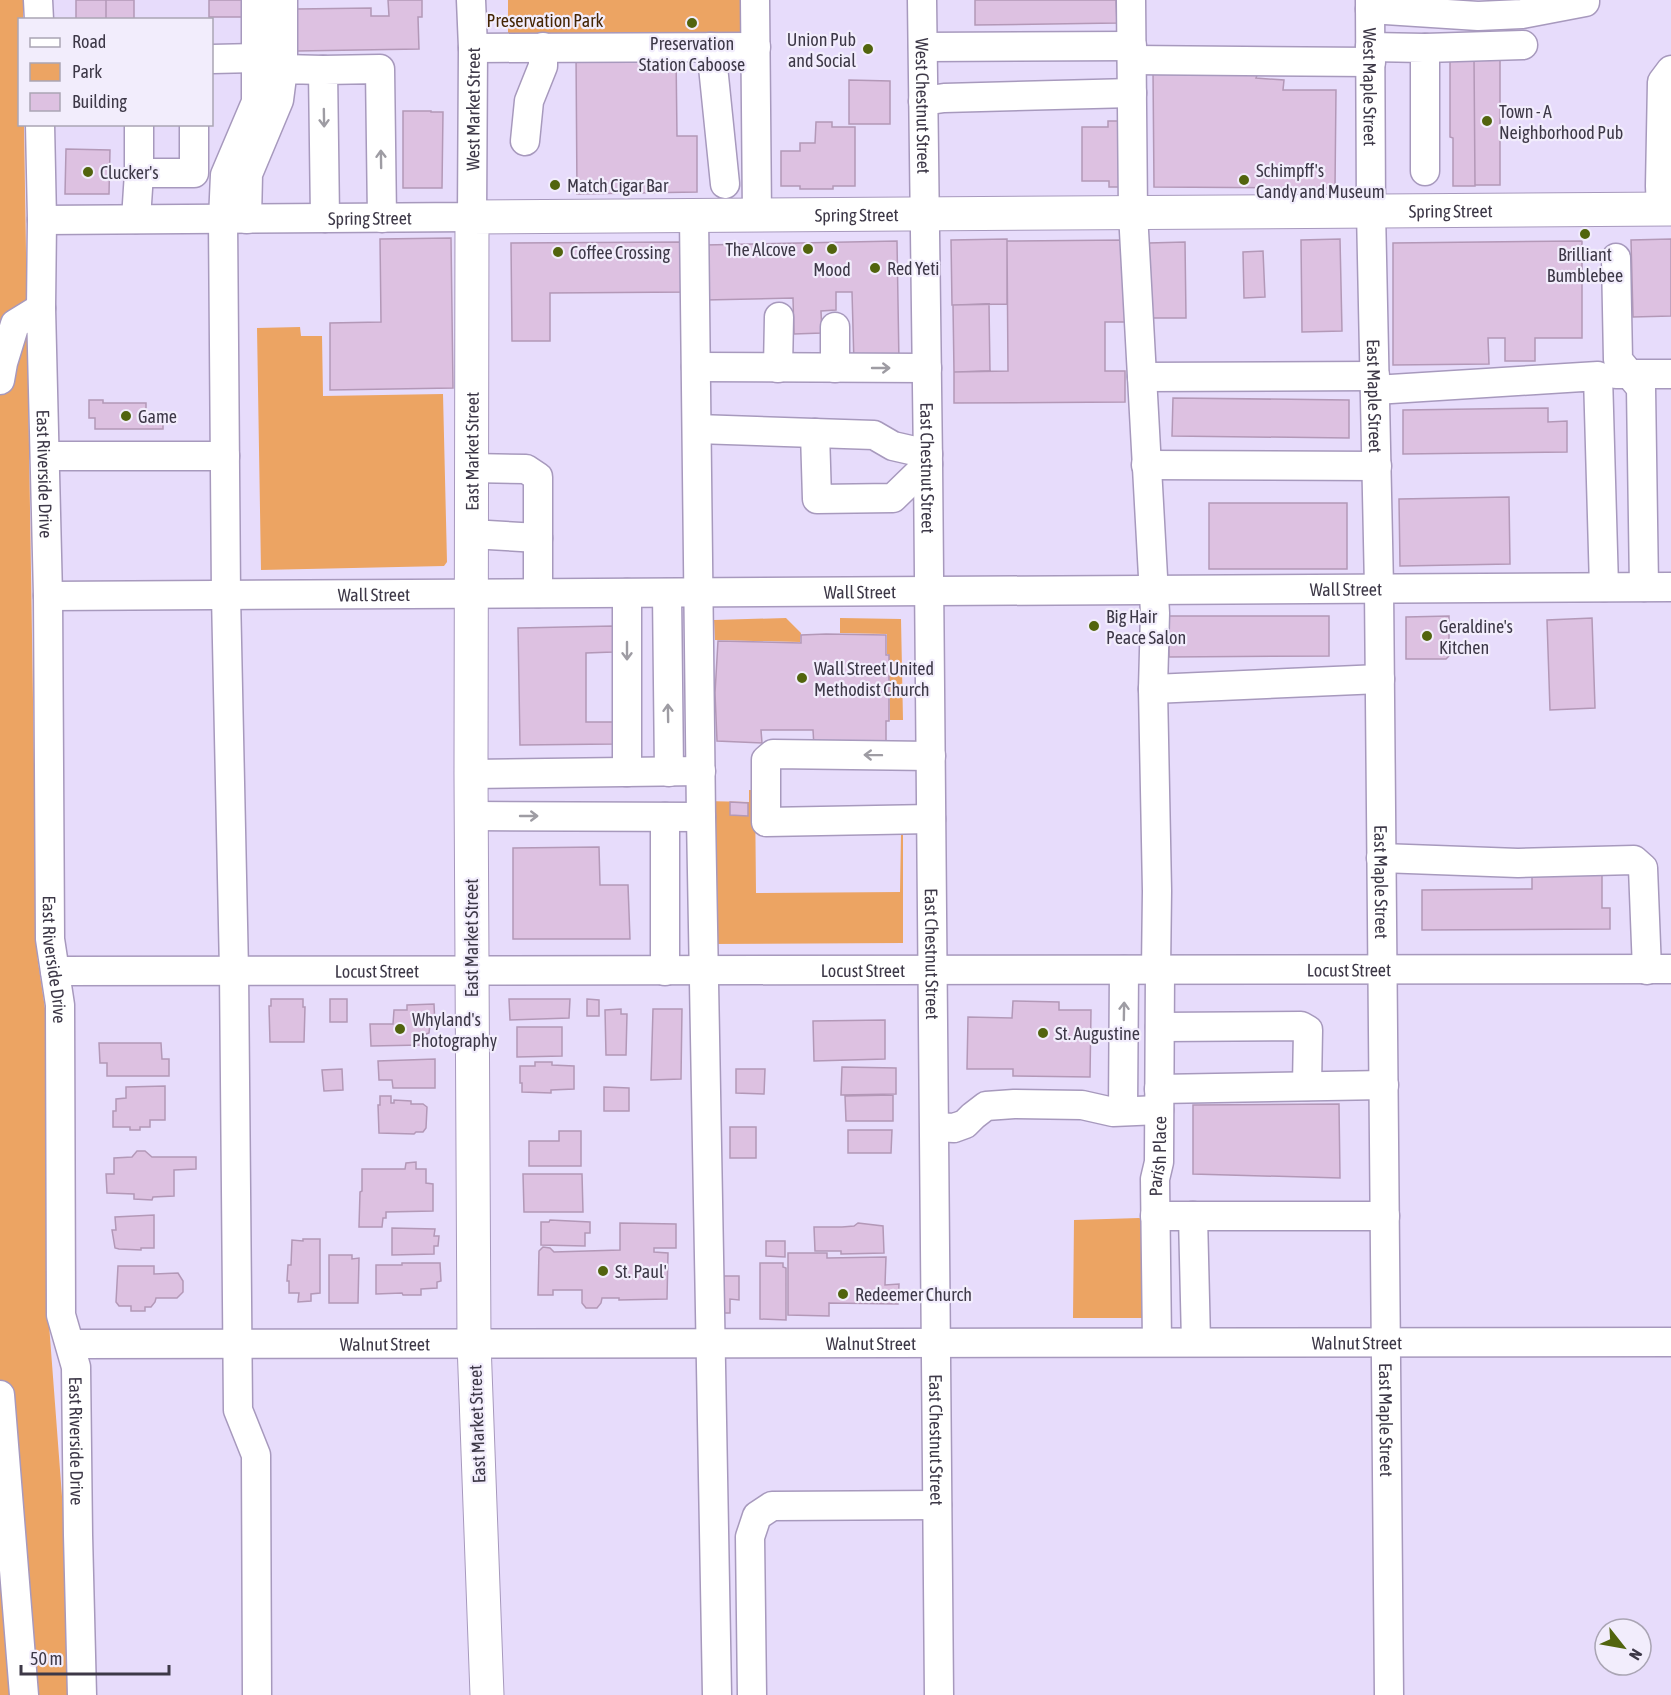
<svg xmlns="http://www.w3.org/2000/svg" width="1671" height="1695" viewBox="0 0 1671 1695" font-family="'Asap Condensed',sans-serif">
<rect width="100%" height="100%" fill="#e7dcfb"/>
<path fill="#eca463" d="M 0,0 L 23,0 L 23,19 L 20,20 L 20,124 L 24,125 L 37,955 L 46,1015 L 49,1324 L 77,1695 L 0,1695 Z
M 508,0 L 741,0 L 742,35 L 508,41 Z
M 300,327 L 301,336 L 322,336 L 323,396 L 443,394 L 447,562 L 444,566 L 261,570 L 257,328 Z
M 786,618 L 801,633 L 800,642 L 715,640 L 714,620 Z
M 840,618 L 901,619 L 903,720 L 890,720 L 889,655 L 887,654 L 887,634 L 840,633 Z
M 749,790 L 755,790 L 756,893 L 900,892 L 901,834 L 903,831 L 903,943 L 710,944 L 705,801 L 749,802 Z
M 1139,1218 L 1150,1222 L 1152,1318 L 1073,1318 L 1074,1220 Z"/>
<path fill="#ddc1e1" stroke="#b398b7" stroke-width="1.5" d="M 76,0 L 106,0 L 106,20 L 76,20 Z
M 106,0 L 134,0 L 134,20 L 106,20 Z
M 209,0 L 243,0 L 244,17 L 209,17 Z
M 388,0 L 422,0 L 422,17 L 418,17 L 419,49 L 297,51 L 297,9 L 371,8 L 371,16 L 389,16 Z
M 975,0 L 1116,0 L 1117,23 L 975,25 Z
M 576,53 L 676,53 L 677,136 L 697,136 L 697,192 L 577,194 Z
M 1500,55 L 1500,185 L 1475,185 L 1474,57 Z
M 1474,57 L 1475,186 L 1453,186 L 1453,138 L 1450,137 L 1450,58 Z
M 1259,70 L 1256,78 L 1284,80 L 1283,90 L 1336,90 L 1335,188 L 1154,187 L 1153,71 Z
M 849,80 L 890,81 L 890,124 L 849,124 Z
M 403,111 L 431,111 L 431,112 L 443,112 L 442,188 L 403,188 Z
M 1108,121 L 1123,121 L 1123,187 L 1109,187 L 1109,181 L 1082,181 L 1082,127 L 1108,127 Z
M 816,122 L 832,122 L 832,127 L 855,127 L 855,186 L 833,186 L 833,189 L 800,189 L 800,186 L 781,186 L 781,151 L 800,151 L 800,143 L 815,143 Z
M 66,149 L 110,150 L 109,194 L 65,194 Z
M 451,238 L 453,388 L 330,390 L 330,323 L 381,322 L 380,239 Z
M 1007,239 L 1007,304 L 952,305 L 951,240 Z
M 1340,239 L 1342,331 L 1302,332 L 1301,240 Z
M 1671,239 L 1671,316 L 1633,317 L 1631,240 Z
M 1125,240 L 1126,322 L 1105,322 L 1105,371 L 1125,371 L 1125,402 L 954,403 L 954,372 L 1008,371 L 1007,241 Z
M 897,241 L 899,363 L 854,364 L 852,292 L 836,292 L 836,310 L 821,311 L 822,333 L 794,334 L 793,298 L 705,300 L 705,245 Z
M 1582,241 L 1582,338 L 1535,338 L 1535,361 L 1505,361 L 1505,338 L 1488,338 L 1489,364 L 1393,365 L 1393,243 Z
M 681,242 L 688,292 L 550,293 L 550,341 L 512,341 L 511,243 Z
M 1185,242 L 1186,318 L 1149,318 L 1149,243 Z
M 1263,251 L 1265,297 L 1244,298 L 1243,252 Z
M 989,304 L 990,371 L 954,372 L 953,305 Z
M 1173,398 L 1349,400 L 1349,438 L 1172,436 Z
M 89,400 L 103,400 L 103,403 L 146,403 L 146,414 L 163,414 L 163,429 L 95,429 L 95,418 L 89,418 Z
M 1548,408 L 1548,422 L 1567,421 L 1567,452 L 1403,454 L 1403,410 Z
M 1509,497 L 1510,564 L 1400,566 L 1399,499 Z
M 1209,503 L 1347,503 L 1347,569 L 1209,569 Z
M 1169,616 L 1329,616 L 1329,656 L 1169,657 Z
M 1449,616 L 1449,656 L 1446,659 L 1406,659 L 1406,617 Z
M 1592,618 L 1595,708 L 1550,710 L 1547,620 Z
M 613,626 L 613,652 L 586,653 L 586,722 L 613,722 L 613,744 L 520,745 L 518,628 Z
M 826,634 L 886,635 L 886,655 L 889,655 L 889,721 L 886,721 L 886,742 L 814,747 L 813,730 L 761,730 L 762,743 L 717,741 L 715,693 L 718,641 L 801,643 L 801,635 Z
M 730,802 L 748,803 L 748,816 L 730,815 Z
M 599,847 L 600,885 L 628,885 L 630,939 L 513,939 L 513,848 Z
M 1532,872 L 1602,872 L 1602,908 L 1610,908 L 1610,929 L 1422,930 L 1422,890 L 1532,889 Z
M 271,999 L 303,999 L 303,1007 L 305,1007 L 304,1042 L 270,1042 L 269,1006 L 271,1006 Z
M 330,999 L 347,999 L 347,1022 L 330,1022 Z
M 509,999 L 570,999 L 569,1018 L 510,1020 Z
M 587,999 L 599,1000 L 599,1016 L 587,1016 Z
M 1013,1001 L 1059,1002 L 1059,1010 L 1091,1010 L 1090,1077 L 1013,1076 L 1013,1069 L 967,1069 L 968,1017 L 1012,1018 Z
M 434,1004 L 435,1024 L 430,1024 L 429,1033 L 426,1034 L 425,1041 L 422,1045 L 371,1046 L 370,1024 L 393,1024 L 394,1010 L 407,1010 L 407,1005 Z
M 621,1009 L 621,1014 L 627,1014 L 626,1055 L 606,1055 L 605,1010 Z
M 653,1009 L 682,1009 L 681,1079 L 651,1080 Z
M 885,1020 L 885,1059 L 814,1061 L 813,1021 Z
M 517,1027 L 562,1027 L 562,1056 L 517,1057 Z
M 99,1043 L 161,1043 L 162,1059 L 169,1059 L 169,1076 L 107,1076 L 107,1063 L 100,1063 Z
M 435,1059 L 435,1088 L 393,1088 L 392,1080 L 379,1080 L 378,1061 Z
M 535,1062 L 552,1062 L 552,1065 L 574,1066 L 574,1089 L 551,1090 L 551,1093 L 522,1092 L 522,1083 L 520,1083 L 520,1066 L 535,1066 Z
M 842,1067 L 896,1068 L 896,1094 L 841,1095 Z
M 342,1069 L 343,1090 L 324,1091 L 322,1070 Z
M 736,1069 L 765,1069 L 764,1094 L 736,1093 Z
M 165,1086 L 165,1120 L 150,1120 L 150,1127 L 140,1127 L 140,1130 L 130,1130 L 130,1127 L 113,1127 L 113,1111 L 116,1111 L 116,1099 L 126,1098 L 126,1087 Z
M 604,1087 L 629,1088 L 629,1111 L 604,1111 Z
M 893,1095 L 893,1121 L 846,1121 L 845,1096 Z
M 380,1096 L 391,1096 L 391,1103 L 394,1103 L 394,1100 L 411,1101 L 411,1104 L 423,1104 L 427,1107 L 426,1128 L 423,1132 L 416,1132 L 414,1134 L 379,1133 L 378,1105 L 380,1105 Z
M 1339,1104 L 1340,1178 L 1193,1174 L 1193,1105 Z
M 730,1127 L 756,1127 L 756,1158 L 730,1158 Z
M 848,1130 L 892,1130 L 891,1153 L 848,1153 Z
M 559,1131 L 581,1131 L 581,1166 L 529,1166 L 529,1141 L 559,1141 Z
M 137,1151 L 145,1151 L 152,1157 L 196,1157 L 196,1169 L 174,1170 L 174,1196 L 153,1197 L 152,1200 L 134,1199 L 134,1194 L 107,1193 L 106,1174 L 114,1174 L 114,1158 L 132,1157 Z
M 416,1162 L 416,1169 L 426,1169 L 426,1183 L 433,1184 L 433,1211 L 386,1212 L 386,1218 L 383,1218 L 382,1227 L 359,1227 L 360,1192 L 362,1191 L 362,1169 L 405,1169 L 406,1163 Z
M 523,1174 L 582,1174 L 583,1212 L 524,1212 Z
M 154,1215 L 154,1248 L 141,1248 L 141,1250 L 119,1249 L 115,1248 L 112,1230 L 116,1230 L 115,1217 Z
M 550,1220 L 590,1222 L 590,1233 L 585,1233 L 585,1246 L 541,1245 L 541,1222 L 549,1222 Z
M 620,1223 L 676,1224 L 676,1248 L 654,1248 L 654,1252 L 668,1253 L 667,1299 L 619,1300 L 619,1298 L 602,1298 L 601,1303 L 597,1308 L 586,1308 L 582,1303 L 582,1290 L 553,1290 L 553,1295 L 538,1295 L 539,1251 L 543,1247 L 550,1248 L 554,1252 L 620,1250 Z
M 858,1223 L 883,1226 L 884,1253 L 841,1254 L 841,1251 L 815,1251 L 814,1227 L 842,1227 L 854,1226 Z
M 392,1228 L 435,1229 L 434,1236 L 439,1236 L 438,1246 L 434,1246 L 434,1254 L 392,1255 Z
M 303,1239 L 320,1239 L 320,1293 L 311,1294 L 311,1301 L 298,1302 L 299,1293 L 289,1293 L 289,1281 L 287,1281 L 288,1265 L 291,1265 L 292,1240 L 303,1241 Z
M 766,1241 L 785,1241 L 785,1257 L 766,1256 Z
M 788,1253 L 827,1253 L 827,1258 L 886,1257 L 885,1285 L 899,1284 L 898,1304 L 829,1303 L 829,1316 L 788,1315 Z
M 329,1255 L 352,1255 L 352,1259 L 359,1258 L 358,1303 L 329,1303 Z
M 402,1263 L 440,1263 L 441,1281 L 437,1282 L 437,1288 L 421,1289 L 421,1295 L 403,1295 L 402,1293 L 376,1294 L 376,1265 L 402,1265 Z
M 760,1263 L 783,1263 L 783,1267 L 786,1268 L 786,1320 L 760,1319 Z
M 118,1266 L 154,1266 L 154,1274 L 178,1273 L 183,1281 L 183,1292 L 177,1298 L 156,1298 L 155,1302 L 151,1307 L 145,1307 L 145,1311 L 131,1311 L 131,1306 L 119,1306 L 116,1302 Z
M 716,1276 L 739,1276 L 739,1300 L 730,1299 L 730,1313 L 716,1313 Z"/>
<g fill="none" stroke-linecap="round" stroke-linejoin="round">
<defs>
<g id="minor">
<path d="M 38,0 L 39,20"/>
<path d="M 256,0 L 256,102 L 225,175 L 223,219 L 226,595 L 234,971 L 238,1410 L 256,1455 L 257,1695"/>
<path d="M 755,0 L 757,216"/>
<path id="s1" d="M 922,0 L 928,464 L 939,1695"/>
<path d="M 1131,0 L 1133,213 L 1155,613 L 1153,689 L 1157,891 L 1156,970"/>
<path id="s2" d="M 1370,0 L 1371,211 L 1379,588 L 1389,1695"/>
<path d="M 1370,9 L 1478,16 L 1522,14 L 1585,2 L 1585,0"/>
<path d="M 711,47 L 725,184"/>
<path d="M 923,47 L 1132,46"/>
<path d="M 1370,47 L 1425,48 L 1425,171"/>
<path d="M 473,48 L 756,47"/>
<path d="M 1425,48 L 1523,45"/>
<path d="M 212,59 L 256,58"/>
<path d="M 1132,60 L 1371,62"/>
<path d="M 283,69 L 283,0"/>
<path d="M 923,101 L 944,98 L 1132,93"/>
<path id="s3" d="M 40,124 L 42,220 L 41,308 L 48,596 L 50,939 L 60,1005 L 61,1315 L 76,1367 L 78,1535 L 82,1695"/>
<path d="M 525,141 L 529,101 L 543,66 L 543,47"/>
<path d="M 139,173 L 194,173 L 194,124"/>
<path d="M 1661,210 L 1660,186 L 1662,82 L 1671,70"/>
<path d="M 694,216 L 701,817 L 717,1695"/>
<path d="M 325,218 L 323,70 L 380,69 L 382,218"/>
<path d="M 136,219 L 139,173 L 139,124"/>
<path d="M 247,219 L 248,174 L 279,100 L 283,69 L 323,70"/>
<path id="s4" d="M 42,220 L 472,217 L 473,48 L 471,0"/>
<path d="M 1616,258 L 1618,360 L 1641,388 L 1644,587"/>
<path d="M 835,327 L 835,368"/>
<path d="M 696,367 L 927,368"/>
<path d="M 778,368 L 779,317"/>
<path d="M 1616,374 L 1671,374"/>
<path d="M 1142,377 L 1375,376"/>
<path d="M 0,380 L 3,363 L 15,324 L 41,308"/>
<path d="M 1375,390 L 1598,376 L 1604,587"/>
<path d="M 697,429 L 874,435 L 893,446 L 928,454"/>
<path d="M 815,433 L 817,499 L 893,498 L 928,464"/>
<path d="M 45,456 L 225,456"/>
<path d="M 1146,465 L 1377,466"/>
<path d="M 471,468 L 526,469 L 538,477 L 538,593"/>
<path d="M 471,534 L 538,538"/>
<path d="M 627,593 L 627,772"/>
<path d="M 667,593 L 669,772"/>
<path id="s5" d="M 48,596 L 1671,587"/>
<path d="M 1153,689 L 1380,679"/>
<path d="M 471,774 L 701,771"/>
<path d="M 471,816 L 701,817"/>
<path d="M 665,817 L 665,971"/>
<path d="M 931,819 L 766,822 L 766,760 L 773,754 L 931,756"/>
<path d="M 1381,858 L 1518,863 L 1634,860 L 1643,868 L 1647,970"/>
<path id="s6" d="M 55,971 L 1671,969"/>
<path d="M 1160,1027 L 1301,1026 L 1308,1030 L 1307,1086"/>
<path d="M 1159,1089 L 1384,1085"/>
<path d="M 1123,1111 L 1124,970"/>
<path d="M 935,1127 L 954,1128 L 965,1124 L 973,1116 L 986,1106 L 1014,1104 L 1082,1105 L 1113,1112 L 1159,1110"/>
<path d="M 1155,1216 L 1385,1216"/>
<path d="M 1193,1216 L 1196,1342"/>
<path id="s7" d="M 1157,1342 L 1155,1179 L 1159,1162 L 1160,970"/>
<path id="s8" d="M 70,1344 L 1671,1342"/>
<path d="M 0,1395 L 24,1695"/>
<path d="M 752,1695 L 750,1537 L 757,1516 L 772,1506 L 937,1505"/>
</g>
<g id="major">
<path id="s9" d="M 487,1695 L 474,1343 L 471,774 L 472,217 L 1671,209"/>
</g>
</defs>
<use href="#minor" stroke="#a799bd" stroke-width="31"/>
<use href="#major" stroke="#a799bd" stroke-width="35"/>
<use href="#minor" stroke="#fff" stroke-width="28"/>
<use href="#major" stroke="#fff" stroke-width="33"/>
</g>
<defs><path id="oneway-shaft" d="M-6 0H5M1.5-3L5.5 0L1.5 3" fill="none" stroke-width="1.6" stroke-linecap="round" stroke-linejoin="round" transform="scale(1.5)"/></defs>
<g stroke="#9e9ca3">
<use href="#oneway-shaft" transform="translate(324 118) rotate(89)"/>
<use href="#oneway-shaft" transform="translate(381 159) rotate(-91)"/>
<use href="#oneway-shaft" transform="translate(881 368)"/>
<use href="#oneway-shaft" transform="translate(627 651) rotate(90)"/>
<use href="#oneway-shaft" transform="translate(668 713) rotate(-91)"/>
<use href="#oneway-shaft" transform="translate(873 755) rotate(-179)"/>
<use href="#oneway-shaft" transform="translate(529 816)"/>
<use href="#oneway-shaft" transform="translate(1124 1011) rotate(-89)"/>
</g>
<g fill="#52640e" stroke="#f2edfc" stroke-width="2">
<circle cx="692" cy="23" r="6"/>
<circle cx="868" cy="49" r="6"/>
<circle cx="1487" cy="121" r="6"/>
<circle cx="88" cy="172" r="6"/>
<circle cx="1244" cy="180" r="6"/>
<circle cx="555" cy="185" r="6"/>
<circle cx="1585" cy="234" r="6"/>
<circle cx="808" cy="249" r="6"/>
<circle cx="832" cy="249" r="6"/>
<circle cx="558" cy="252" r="6"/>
<circle cx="875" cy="268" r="6"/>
<circle cx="126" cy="416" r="6"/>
<circle cx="1094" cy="626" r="6"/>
<circle cx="1427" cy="636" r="6"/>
<circle cx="802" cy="678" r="6"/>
<circle cx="400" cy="1029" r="6"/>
<circle cx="1043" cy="1033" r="6"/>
<circle cx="603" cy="1271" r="6"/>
<circle cx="843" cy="1294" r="6"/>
</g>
<g text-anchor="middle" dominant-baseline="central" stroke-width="4.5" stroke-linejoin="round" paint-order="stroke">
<g font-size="18" fill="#442503" stroke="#f2edfc">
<text x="545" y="20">Preservation Park</text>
</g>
<g font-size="18" fill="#3d3847" stroke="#f2edfc" text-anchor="start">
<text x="856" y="39" text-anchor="end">Union Pub<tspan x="856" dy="21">and Social</tspan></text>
<text x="692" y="43" text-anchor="middle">Preservation<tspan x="692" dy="21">Station Caboose</tspan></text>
<text x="1499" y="111">Town - A<tspan x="1499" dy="21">Neighborhood Pub</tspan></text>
<text x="1256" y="170">Schimpff's<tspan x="1256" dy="21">Candy and Museum</tspan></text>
<text x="100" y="172">Clucker's</text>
<text x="567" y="185">Match Cigar Bar</text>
<text x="796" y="249" text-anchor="end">The Alcove</text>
<text x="570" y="252">Coffee Crossing</text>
<text x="1585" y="254" text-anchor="middle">Brilliant<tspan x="1585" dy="21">Bumblebee</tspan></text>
<text x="887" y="268">Red Yeti</text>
<text x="832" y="269" text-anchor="middle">Mood</text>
<text x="138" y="416">Game</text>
<text x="1106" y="616">Big Hair<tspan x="1106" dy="21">Peace Salon</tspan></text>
<text x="1439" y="626">Geraldine's<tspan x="1439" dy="21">Kitchen</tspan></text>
<text x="814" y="668">Wall Street United<tspan x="814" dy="21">Methodist Church</tspan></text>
<text x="412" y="1019">Whyland's<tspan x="412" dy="21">Photography</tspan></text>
<text x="1055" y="1033">St. Augustine</text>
<text x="615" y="1271">St. Paul'</text>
<text x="855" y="1294">Redeemer Church</text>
</g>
<g font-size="18" fill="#3d3847" stroke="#f2edfc">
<text stroke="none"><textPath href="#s2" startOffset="87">West Maple Street</textPath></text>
<text stroke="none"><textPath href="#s1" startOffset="106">West Chestnut Street</textPath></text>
<text stroke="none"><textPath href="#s4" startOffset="538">West Market Street</textPath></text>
<text stroke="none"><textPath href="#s9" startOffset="2457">Spring Street</textPath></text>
<text stroke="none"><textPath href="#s9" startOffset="1863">Spring Street</textPath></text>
<text stroke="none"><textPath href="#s4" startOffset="328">Spring Street</textPath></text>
<text stroke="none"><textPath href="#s2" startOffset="396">East Maple Street</textPath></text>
<text stroke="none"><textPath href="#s9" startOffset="1244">East Market Street</textPath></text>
<text stroke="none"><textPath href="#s1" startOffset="468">East Chestnut Street</textPath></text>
<text stroke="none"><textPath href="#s3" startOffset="350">East Riverside Drive</textPath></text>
<text stroke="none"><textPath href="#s5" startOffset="1298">Wall Street</textPath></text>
<text stroke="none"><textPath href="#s5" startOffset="812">Wall Street</textPath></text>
<text stroke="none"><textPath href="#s5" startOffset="326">Wall Street</textPath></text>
<text stroke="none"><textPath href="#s2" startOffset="882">East Maple Street</textPath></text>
<text transform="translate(471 938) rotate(-90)">East Market Street</text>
<text stroke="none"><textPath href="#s1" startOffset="954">East Chestnut Street</textPath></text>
<text stroke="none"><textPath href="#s3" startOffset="836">East Riverside Drive</textPath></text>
<text stroke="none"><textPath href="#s6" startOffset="808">Locust Street</textPath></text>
<text stroke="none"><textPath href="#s6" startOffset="1294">Locust Street</textPath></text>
<text stroke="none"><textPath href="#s6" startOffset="322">Locust Street</textPath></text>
<text stroke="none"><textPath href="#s7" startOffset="186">Parish Place</textPath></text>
<text stroke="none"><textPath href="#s8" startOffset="1287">Walnut Street</textPath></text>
<text stroke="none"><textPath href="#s8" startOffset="315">Walnut Street</textPath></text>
<text stroke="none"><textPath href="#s8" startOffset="801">Walnut Street</textPath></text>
<text stroke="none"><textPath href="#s2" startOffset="1420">East Maple Street</textPath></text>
<text transform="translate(477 1424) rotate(-92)">East Market Street</text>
<text stroke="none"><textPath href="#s1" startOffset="1440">East Chestnut Street</textPath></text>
<text stroke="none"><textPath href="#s3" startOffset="1320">East Riverside Drive</textPath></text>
</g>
</g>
<rect x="18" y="18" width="195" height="108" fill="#f2edfc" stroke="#aaa5b4" stroke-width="1.5"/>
<rect x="30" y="38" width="30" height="9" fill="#ffffff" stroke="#aaa5b4" stroke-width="1.5"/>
<text x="72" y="48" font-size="18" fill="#3d3847">Road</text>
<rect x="30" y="63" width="30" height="18" fill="#eca463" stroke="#aaa5b4" stroke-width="1.5"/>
<text x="72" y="78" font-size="18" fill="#3d3847">Park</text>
<rect x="30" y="93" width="30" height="18" fill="#ddc1e1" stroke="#aaa5b4" stroke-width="1.5"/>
<text x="72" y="108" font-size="18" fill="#3d3847">Building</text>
<g transform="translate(1623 1647) rotate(121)"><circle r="28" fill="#f2edfc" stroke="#aaa5b4" stroke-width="1.5"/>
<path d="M0-4.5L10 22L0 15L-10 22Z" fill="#52640e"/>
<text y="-9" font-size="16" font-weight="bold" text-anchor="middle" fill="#3d3847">N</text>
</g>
<path d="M21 1665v9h148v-9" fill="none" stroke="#3d3847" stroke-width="3"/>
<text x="30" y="1665" font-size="18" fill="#3d3847" stroke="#f2edfc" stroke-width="4.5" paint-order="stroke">50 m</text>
</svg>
